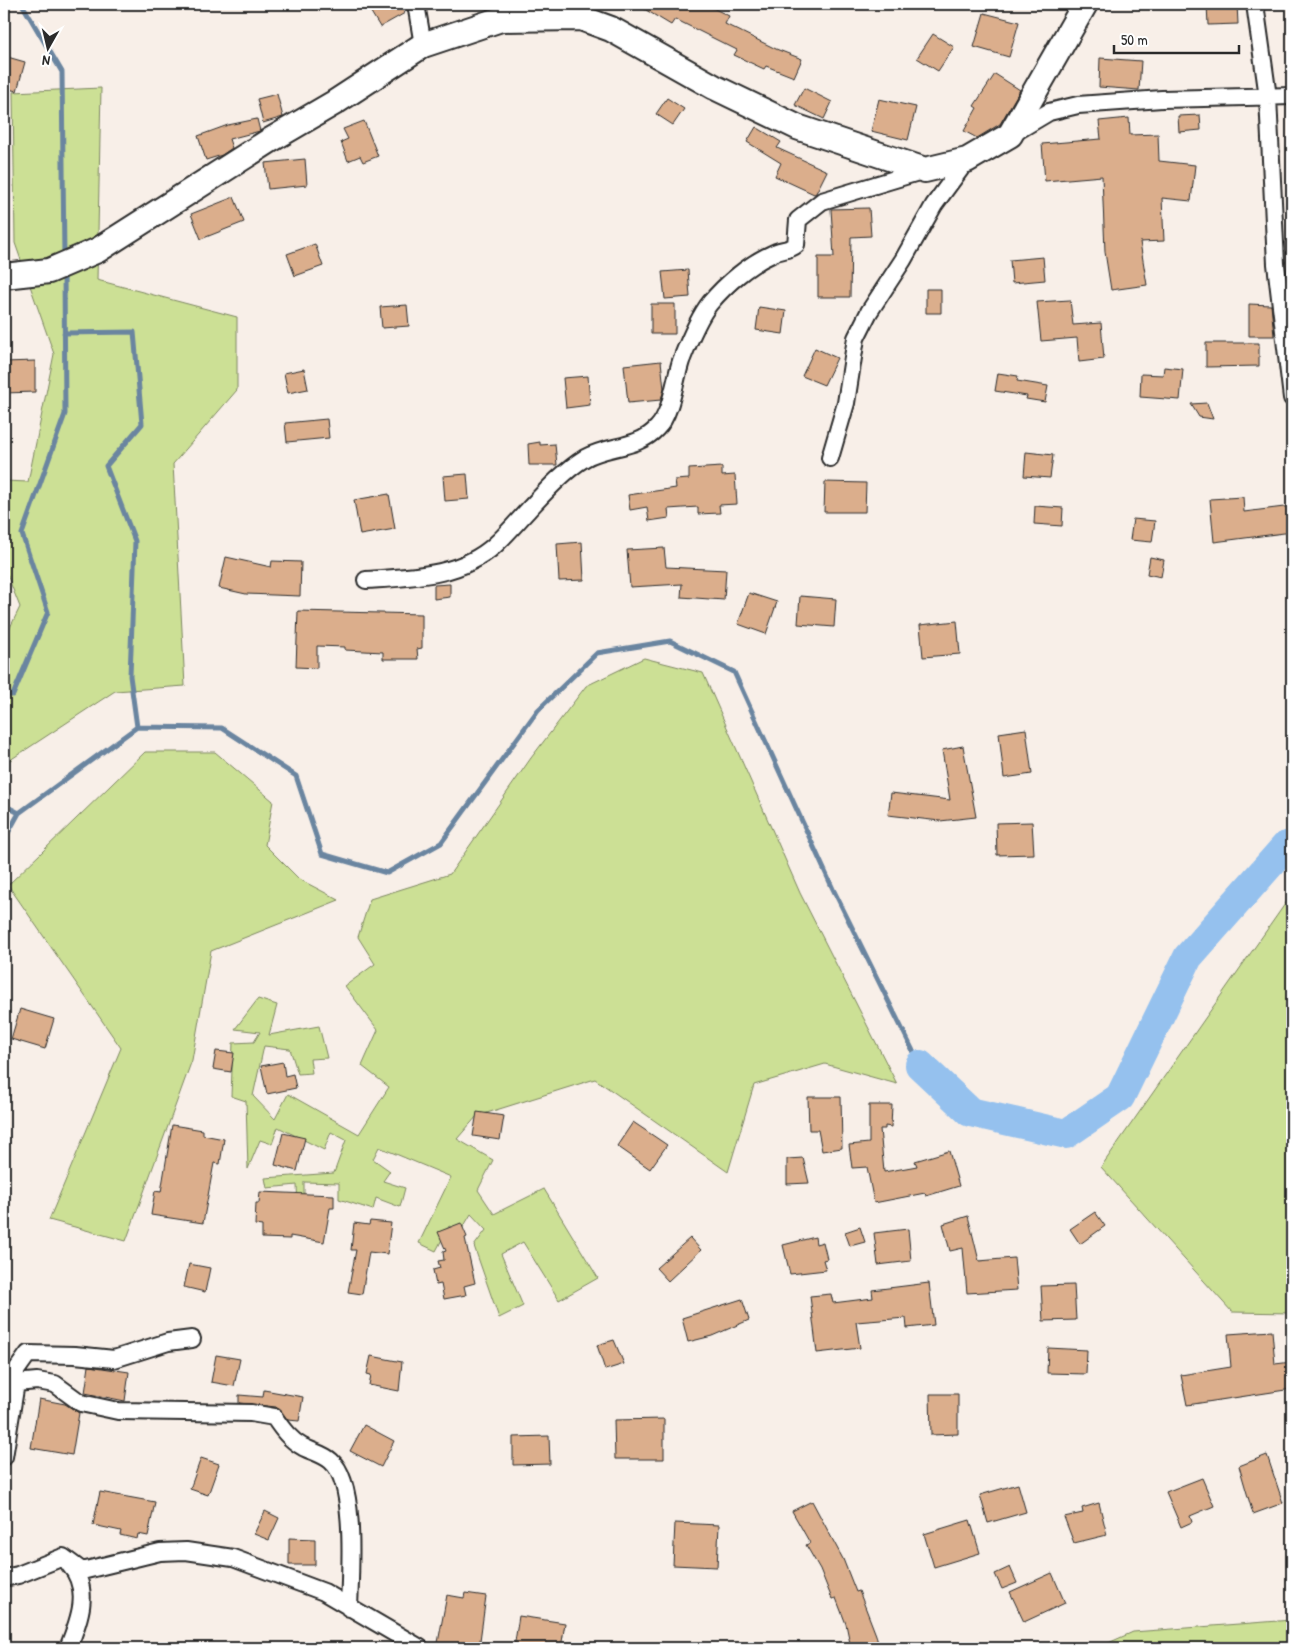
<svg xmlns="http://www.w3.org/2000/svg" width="1296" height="1652" viewBox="0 0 1296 1652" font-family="'Patrick Hand',sans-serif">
<rect width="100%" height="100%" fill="#f8efe8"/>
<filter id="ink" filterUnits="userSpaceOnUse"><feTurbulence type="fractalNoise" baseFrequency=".02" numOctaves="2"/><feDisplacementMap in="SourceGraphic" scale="10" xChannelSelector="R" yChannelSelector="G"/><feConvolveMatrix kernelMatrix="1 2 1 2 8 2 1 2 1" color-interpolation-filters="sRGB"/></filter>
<g filter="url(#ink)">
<path fill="#cce095" stroke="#7c8660" d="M 101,88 L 97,280 L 237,317 L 237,390 L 173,464 L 185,686 L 115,691 L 4,764 L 4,640 L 20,607 L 4,567 L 4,481 L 28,482 L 54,354 L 15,243 L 13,92 Z
M 644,658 L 703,673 L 800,893 L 897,1084 L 825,1064 L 754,1085 L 728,1172 L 595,1079 L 477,1116 L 457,1139 L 493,1160 L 478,1190 L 494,1214 L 544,1189 L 598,1278 L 559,1300 L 523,1242 L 501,1254 L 523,1306 L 499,1318 L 474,1246 L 486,1230 L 471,1214 L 461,1231 L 449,1226 L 436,1251 L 419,1243 L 451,1177 L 379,1147 L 373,1159 L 390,1171 L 383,1181 L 405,1188 L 400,1207 L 376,1198 L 373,1210 L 339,1199 L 339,1183 L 304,1182 L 304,1208 L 298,1209 L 297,1185 L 267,1188 L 265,1178 L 334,1173 L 346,1140 L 331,1132 L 324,1150 L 278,1127 L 272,1144 L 260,1140 L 248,1169 L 246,1101 L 231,1096 L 233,1043 L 254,1042 L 260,1032 L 235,1029 L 258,999 L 277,1005 L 269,1035 L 319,1026 L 327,1058 L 310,1059 L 312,1073 L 298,1074 L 290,1049 L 264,1046 L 253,1096 L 275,1119 L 288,1094 L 359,1134 L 389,1087 L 362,1066 L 378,1030 L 345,986 L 375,964 L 358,937 L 370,899 L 450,874 L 531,758 L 586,686 Z
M 145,752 L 215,752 L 273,801 L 265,845 L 299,879 L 339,900 L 211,951 L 192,1060 L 126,1241 L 49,1220 L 121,1048 L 8,885 Z
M 1292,894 L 1292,1313 L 1232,1312 L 1101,1167 Z
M 1292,1620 L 1292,1648 L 1097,1648 L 1133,1632 Z"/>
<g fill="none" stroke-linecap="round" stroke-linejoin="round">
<path stroke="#6b85a0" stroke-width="5" d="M 22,4 L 62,72 L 64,258
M 64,333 L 134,332 L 142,424 L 106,466 L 135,541 L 130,676 L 137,727
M 4,695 L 13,695 L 48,612 L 22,534 L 65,414 L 64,271
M 4,805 L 19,813
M 4,840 L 19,813 L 137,727 L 222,728 L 296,776 L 322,854 L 387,873 L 441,843 L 538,710 L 597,653 L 670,641 L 734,672 L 833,889 L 920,1065"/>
<path stroke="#95c1ee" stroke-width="30" d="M 920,1065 L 970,1112 L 1066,1134 L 1120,1097 L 1188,957 L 1286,846 L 1292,845"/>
</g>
<path fill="#dbae8c" stroke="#2b2b2b" d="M 366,4 L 399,4 L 405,13 L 380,27 Z
M 636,4 L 705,4 L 729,16 L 725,24 L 776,49 L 802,59 L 794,77 L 766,66 L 764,69 L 734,55 L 737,50 L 675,19 L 671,25 Z
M 1207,4 L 1237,4 L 1238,24 L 1208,25 Z
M 984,13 L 1019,22 L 1009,57 L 974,47 Z
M 933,34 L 954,47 L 938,71 L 917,58 Z
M 4,56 L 25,62 L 17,91 L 4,88 Z
M 1100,58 L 1141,61 L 1139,90 L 1099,87 Z
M 995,74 L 1020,90 L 1000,124 L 977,138 L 964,131 L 977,108 L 974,106 Z
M 804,88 L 832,102 L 824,119 L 795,105 Z
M 277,94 L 283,117 L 263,123 L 257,99 Z
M 667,98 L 684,109 L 673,125 L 656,114 Z
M 879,99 L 916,107 L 908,140 L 871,131 Z
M 1200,115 L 1201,130 L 1179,132 L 1178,116 Z
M 1129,118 L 1130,135 L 1158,134 L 1159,161 L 1195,165 L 1191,201 L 1162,198 L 1164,241 L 1140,242 L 1147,285 L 1111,290 L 1105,252 L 1102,176 L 1045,181 L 1042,144 L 1101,139 L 1099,121 Z
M 257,119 L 260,131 L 229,139 L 232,148 L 222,155 L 206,160 L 198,136 L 228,125 Z
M 364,121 L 378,156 L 363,162 L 360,156 L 348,161 L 341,142 L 348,139 L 343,129 Z
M 756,127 L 781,142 L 777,148 L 827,171 L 816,193 L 814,194 L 775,176 L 781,163 L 747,142 Z
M 305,159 L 307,185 L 268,189 L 265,163 Z
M 234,197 L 244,222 L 201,239 L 191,214 Z
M 869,208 L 871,236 L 851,237 L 850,297 L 818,297 L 818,257 L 834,257 L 831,209 Z
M 315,244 L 323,266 L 295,276 L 287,254 Z
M 1043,257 L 1045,280 L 1012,283 L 1010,260 Z
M 688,270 L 690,297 L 665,299 L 662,272 Z
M 926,289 L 941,289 L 941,313 L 926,313 Z
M 1070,300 L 1073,325 L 1101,323 L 1104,359 L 1079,362 L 1077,338 L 1041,341 L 1037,302 Z
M 651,304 L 675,304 L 675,334 L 651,334 Z
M 1249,304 L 1271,305 L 1274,336 L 1249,336 Z
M 407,305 L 409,326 L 382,328 L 380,307 Z
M 759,307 L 786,311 L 783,334 L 756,330 Z
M 1206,343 L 1259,343 L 1259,366 L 1206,367 Z
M 815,348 L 837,358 L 824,385 L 802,376 Z
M 35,361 L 35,392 L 4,393 L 4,362 Z
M 661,361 L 664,389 L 661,400 L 628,403 L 624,365 Z
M 1164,367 L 1183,369 L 1180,400 L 1140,397 L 1141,374 L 1163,375 Z
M 304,369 L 308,389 L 288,393 L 284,373 Z
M 998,373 L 1018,376 L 1017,381 L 1048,386 L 1045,402 L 1026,399 L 1027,396 L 995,391 Z
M 588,376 L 590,405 L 566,408 L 563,378 Z
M 1207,403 L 1213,419 L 1199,417 L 1191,404 Z
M 327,419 L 329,438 L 287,442 L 285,423 Z
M 540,442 L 540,445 L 555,444 L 557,465 L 529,465 L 528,444 Z
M 1026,452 L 1053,455 L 1050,478 L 1024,476 Z
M 722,467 L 722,476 L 735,475 L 737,504 L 719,505 L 720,513 L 698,514 L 698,507 L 668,509 L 669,518 L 649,521 L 647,507 L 630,510 L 628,495 L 676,488 L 675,480 L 689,479 L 689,469 Z
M 467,474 L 469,499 L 445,501 L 443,476 Z
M 825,482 L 866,483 L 865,512 L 824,512 Z
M 389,494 L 395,529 L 360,535 L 354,500 Z
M 1243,497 L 1244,512 L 1292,506 L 1292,532 L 1214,542 L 1210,499 Z
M 1035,506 L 1063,508 L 1062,526 L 1034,524 Z
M 1133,519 L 1155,521 L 1152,542 L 1130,540 Z
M 582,542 L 584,580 L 559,581 L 557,544 Z
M 664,548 L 666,567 L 726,570 L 724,600 L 681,597 L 682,584 L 630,587 L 627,550 Z
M 226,557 L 271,567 L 272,561 L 301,562 L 300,596 L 246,594 L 219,588 Z
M 1150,557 L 1164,560 L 1161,577 L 1147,574 Z
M 450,584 L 450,597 L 434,599 L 434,585 Z
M 749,593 L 777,602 L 766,634 L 738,624 Z
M 800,596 L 836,599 L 834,627 L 798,624 Z
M 298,611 L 422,614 L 422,648 L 417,649 L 418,659 L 383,659 L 383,652 L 345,650 L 345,647 L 317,646 L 317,668 L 296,667 Z
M 957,621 L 960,654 L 923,657 L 920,625 Z
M 1026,729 L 1032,774 L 1004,778 L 999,733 Z
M 963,746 L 976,817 L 940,821 L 888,815 L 891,793 L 950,800 L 942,750 Z
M 1032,822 L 1034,854 L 997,855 L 996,823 Z
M 20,1009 L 54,1019 L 45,1049 L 11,1039 Z
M 216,1051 L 234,1053 L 231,1072 L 213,1069 Z
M 283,1062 L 285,1076 L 293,1074 L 296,1088 L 267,1094 L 261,1066 Z
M 808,1097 L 841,1097 L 842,1148 L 822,1151 L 818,1130 L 809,1130 Z
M 869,1105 L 892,1105 L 891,1127 L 885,1126 L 885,1129 L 880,1129 L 884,1172 L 917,1166 L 915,1161 L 949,1151 L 959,1186 L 926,1196 L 925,1193 L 874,1203 L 867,1167 L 852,1168 L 849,1145 L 869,1143 Z
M 477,1112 L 504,1116 L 500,1140 L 473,1136 Z
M 633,1122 L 667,1145 L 650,1169 L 617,1146 Z
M 172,1125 L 203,1130 L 203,1135 L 224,1139 L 220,1164 L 214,1163 L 203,1223 L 151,1215 L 155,1191 L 161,1192 Z
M 283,1133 L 305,1138 L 297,1171 L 275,1165 Z
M 803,1158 L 809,1183 L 787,1184 L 787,1159 Z
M 260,1192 L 334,1195 L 334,1208 L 330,1208 L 324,1242 L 290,1236 L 290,1239 L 262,1238 L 262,1226 L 255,1225 L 256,1203 L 259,1203 Z
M 1095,1212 L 1105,1226 L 1080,1244 L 1070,1229 Z
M 968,1216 L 979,1261 L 1014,1258 L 1017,1290 L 967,1293 L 963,1248 L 950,1251 L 943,1224 Z
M 370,1221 L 391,1223 L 387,1254 L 369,1252 L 362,1294 L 348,1292 L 356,1250 L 351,1250 L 354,1223 L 369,1225 Z
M 461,1223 L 467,1237 L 465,1238 L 475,1283 L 464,1286 L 466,1295 L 444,1299 L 441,1284 L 436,1285 L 433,1270 L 440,1268 L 438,1261 L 444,1260 L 443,1252 L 446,1251 L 438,1232 Z
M 860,1227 L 865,1242 L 850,1246 L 845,1232 Z
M 908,1229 L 911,1261 L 878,1265 L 874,1233 Z
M 815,1237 L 816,1244 L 823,1242 L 827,1259 L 823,1260 L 826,1270 L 790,1274 L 783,1245 Z
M 690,1238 L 701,1250 L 668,1281 L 656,1268 Z
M 189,1264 L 210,1268 L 205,1292 L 184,1287 Z
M 929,1283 L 934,1325 L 907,1328 L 906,1318 L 856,1322 L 860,1348 L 817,1353 L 810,1296 L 831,1294 L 833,1303 L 873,1298 L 872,1290 Z
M 1074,1285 L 1076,1320 L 1043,1321 L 1041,1286 Z
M 742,1299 L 749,1320 L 712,1336 L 688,1342 L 682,1318 Z
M 1272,1331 L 1275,1364 L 1292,1362 L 1292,1389 L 1187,1405 L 1181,1375 L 1231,1367 L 1228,1334 Z
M 614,1340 L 624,1364 L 605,1370 L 597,1345 Z
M 1048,1348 L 1087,1350 L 1086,1374 L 1047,1373 Z
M 216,1355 L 240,1359 L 234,1386 L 211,1382 Z
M 371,1356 L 402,1362 L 399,1391 L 369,1385 L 371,1375 L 367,1374 Z
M 89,1366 L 129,1372 L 125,1401 L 85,1393 Z
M 264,1390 L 303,1397 L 299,1421 L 288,1420 L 276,1407 L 239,1403 L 239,1395 L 263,1397 Z
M 930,1394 L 958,1394 L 958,1434 L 931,1435 Z
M 39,1399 L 65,1404 L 79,1413 L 72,1455 L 31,1448 Z
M 664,1419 L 664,1459 L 615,1459 L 614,1420 Z
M 364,1425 L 394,1441 L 381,1467 L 350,1451 Z
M 549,1436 L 550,1464 L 513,1465 L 513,1437 Z
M 1267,1455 L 1283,1503 L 1253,1514 L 1239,1466 Z
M 201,1458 L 219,1464 L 208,1495 L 190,1489 Z
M 1202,1478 L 1214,1506 L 1190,1516 L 1192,1522 L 1181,1527 L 1166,1492 Z
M 1018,1484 L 1026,1512 L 988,1523 L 980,1495 Z
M 100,1492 L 155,1502 L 148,1536 L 138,1534 L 137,1539 L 120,1535 L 121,1531 L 93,1525 Z
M 812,1501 L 843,1559 L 856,1592 L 859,1591 L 876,1635 L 879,1648 L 851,1648 L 846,1624 L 836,1598 L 832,1599 L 820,1569 L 806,1545 L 810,1543 L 792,1511 Z
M 1099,1503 L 1107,1535 L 1074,1543 L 1064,1517 L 1083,1513 L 1082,1508 Z
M 265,1511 L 279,1518 L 269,1540 L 254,1534 Z
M 970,1520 L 980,1553 L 934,1567 L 924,1534 Z
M 675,1523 L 719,1525 L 717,1567 L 673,1565 Z
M 289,1538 L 315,1539 L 315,1565 L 289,1565 Z
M 1010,1567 L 1017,1583 L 1002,1589 L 995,1574 Z
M 1052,1573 L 1065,1603 L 1024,1622 L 1010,1592 Z
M 465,1593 L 486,1596 L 479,1648 L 437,1648 L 447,1595 L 464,1598 Z
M 519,1616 L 565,1623 L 561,1648 L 514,1648 Z"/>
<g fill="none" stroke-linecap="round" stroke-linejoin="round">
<defs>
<path id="street" d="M 416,4 L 423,45
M 1255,4 L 1268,97 L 1276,264 L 1292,398
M 1012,134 L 1049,112 L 1078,105 L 1162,99 L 1292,96
M 830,458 L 846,403 L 856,338 L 869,312 L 903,260 L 934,205 L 967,160
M 366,580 C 411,577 460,577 495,545 C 507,534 518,521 529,509 C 546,491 564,471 585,458 C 608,445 638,449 657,428 C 671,415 675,379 681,361 C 688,343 698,318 710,303 C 726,284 749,264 772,254 C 780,249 789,251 796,245 L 798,220 L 822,201 L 925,170
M 192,1339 L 168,1342 L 114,1359 L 75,1355 L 28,1354 L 13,1375 L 16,1383 L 37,1381 L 55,1384 L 81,1403 L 118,1411 L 251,1413 L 274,1417 C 282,1429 290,1440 303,1447 C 313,1452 323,1454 331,1461 C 357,1483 350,1574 349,1608
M 4,1457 L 16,1383
M 4,1578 L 18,1575 L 63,1557 L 82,1571 L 160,1552 L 186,1551 L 233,1558 L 324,1592 L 420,1648
M 68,1648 C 79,1621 92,1589 69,1564"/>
<path id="secondary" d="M 4,276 L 49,271 L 98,250 L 269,141 L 334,103 L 423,45 L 501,19 L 581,18 L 611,29 L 714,87 L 797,127 L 925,170 L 967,160 L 1010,135 L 1085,4"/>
</defs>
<use href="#street" stroke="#2b2b2b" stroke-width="20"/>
<use href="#secondary" stroke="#2b2b2b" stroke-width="28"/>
<use href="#street" stroke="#fff" stroke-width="16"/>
<use href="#secondary" stroke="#fff" stroke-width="24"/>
</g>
</g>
<rect width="1296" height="1652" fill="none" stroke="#fff" stroke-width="20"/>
<rect x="10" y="10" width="1276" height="1632" fill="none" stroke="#2b2b2b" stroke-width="2" filter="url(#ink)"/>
<g transform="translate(48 48) rotate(188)" stroke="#ffffff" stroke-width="4" paint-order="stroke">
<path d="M0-4L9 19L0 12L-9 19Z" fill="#2b2b2b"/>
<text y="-8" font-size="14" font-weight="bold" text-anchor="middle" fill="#2b2b2b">N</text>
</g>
<path d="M1114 45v8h125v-8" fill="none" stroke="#2b2b2b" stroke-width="2.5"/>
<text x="1121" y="45" font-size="15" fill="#2b2b2b" stroke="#ffffff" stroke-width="4" paint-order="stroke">50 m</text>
</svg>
